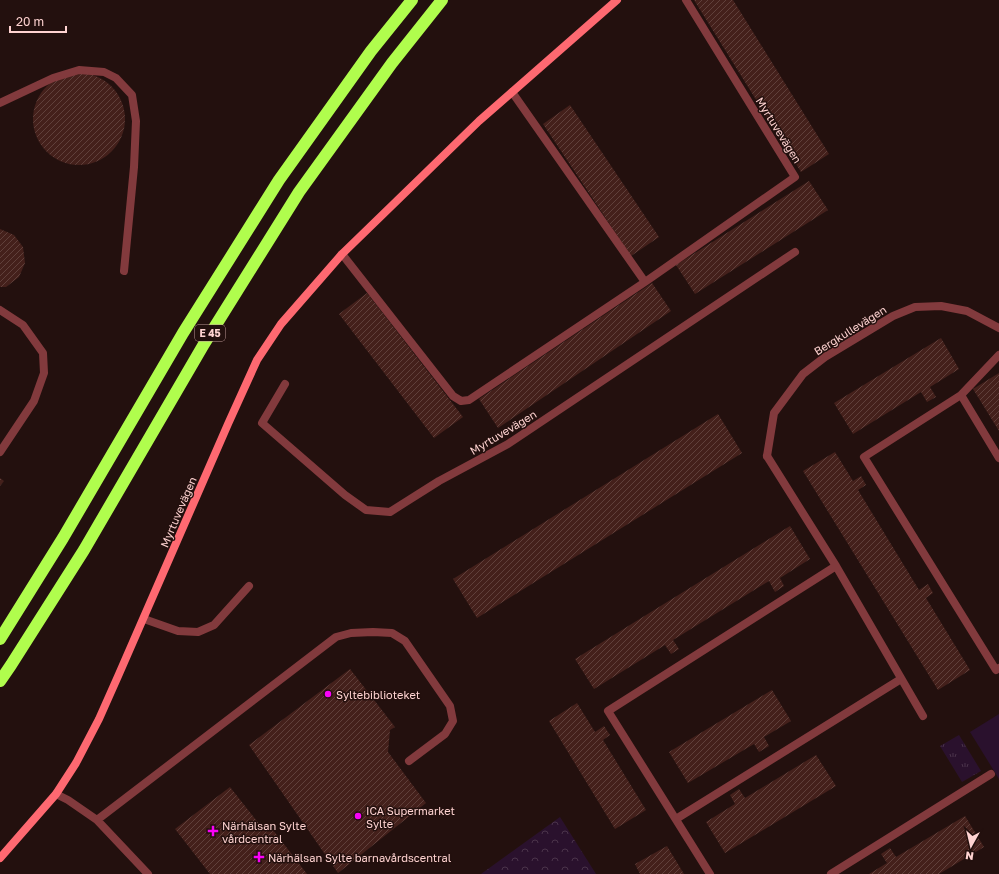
<svg xmlns="http://www.w3.org/2000/svg" width="999" height="874" viewBox="0 0 999 874" font-family="'Golos Text',sans-serif">
<defs>
<pattern id="grass-tufts" width="24" height="20" patternUnits="userSpaceOnUse"><rect width="24" height="20" fill="#2a112d"/><path d="M3 7l-1-3M5 7V3M7 7l1-3M15 17l-1-3M17 17v-4M19 17l1-3" fill="none" stroke="#4a334a"/></pattern>
<pattern id="forest-crowns" width="20" height="18" patternUnits="userSpaceOnUse"><rect width="20" height="18" fill="#2a112d"/><path d="M2 6a3 3 0 1 1 6 0M12 15a3 3 0 1 1 6 0" fill="none" stroke="#4a334a"/></pattern>
<pattern id="building-hatch" width="6" height="6" patternUnits="userSpaceOnUse"><rect width="6" height="6" fill="#44201b"/><path d="M-1 1l2-2M0 6l6-6M5 7l2-2" fill="none" stroke="#60403b"/></pattern>
</defs>
<rect width="100%" height="100%" fill="#23100e"/>
<path fill="url(#grass-tufts)" d="M 959,735 L 981,771 L 962,782 L 940,746 Z"/>
<path fill="url(#forest-crowns)" d="M 560,817 L 596,874 L 481,874 Z"/>
<path fill="#2a112d" d="M 999,714 L 999,779 L 970,732 Z"/>
<path fill="url(#building-hatch)" d="M 694,0 L 733,0 L 829,154 L 801,172 Z
M33 119a46 46 0 1 1 92 0a46 46 0 1 1-92 0Z
M 570,105 L 659,237 L 631,256 L 543,124 Z
M 809,181 L 828,210 L 695,294 L 676,265 Z
M 0,229 L 14,235 L 23,247 L 25,263 L 19,277 L 6,287 L 0,287 Z
M 652,283 L 671,311 L 498,428 L 479,399 Z
M 367,293 L 463,417 L 434,438 L 339,314 Z
M 941,338 L 959,369 L 930,387 L 936,397 L 927,402 L 921,392 L 853,434 L 834,403 Z
M 999,373 L 999,431 L 973,389 Z
M 718,414 L 742,453 L 477,618 L 453,579 Z
M 835,452 L 853,481 L 861,476 L 866,485 L 858,490 L 919,590 L 928,584 L 933,593 L 926,598 L 970,670 L 938,690 L 803,471 Z
M 0,478 L 4,481 L 0,486 Z
M 790,526 L 810,559 L 780,578 L 784,586 L 775,592 L 769,581 L 673,640 L 679,649 L 671,654 L 665,645 L 594,689 L 575,659 Z
M 350,669 L 395,727 L 390,730 L 388,752 L 426,803 L 338,873 L 249,745 Z
M 772,690 L 791,721 L 764,737 L 769,746 L 759,752 L 754,744 L 688,783 L 669,752 Z
M 577,703 L 595,732 L 604,726 L 610,735 L 603,740 L 646,810 L 615,829 L 549,721 Z
M 816,755 L 836,786 L 725,853 L 706,822 L 735,804 L 730,795 L 739,789 L 745,798 Z
M 230,787 L 264,830 L 270,826 L 307,874 L 210,874 L 175,829 Z
M 965,816 L 984,847 L 939,874 L 869,874 L 887,863 L 881,854 L 890,848 L 896,857 Z
M 667,846 L 684,874 L 640,874 L 635,864 Z"/>
<g fill="none" stroke-linecap="round" stroke-linejoin="round">
<path stroke="#823a3d" stroke-width="8" d="M 0,103 L 53,78 L 79,70 L 104,72 L 116,78 L 132,95 L 136,121 L 134,167 L 124,271
M 0,310 L 23,325 L 43,353 L 44,373 L 34,401 L 0,452
M 285,384 L 262,423 L 345,495 L 366,510 L 390,512 L 439,481 L 508,444 L 795,252
M 767,456 L 774,413 L 803,374 L 825,357 L 893,316 L 915,307 L 941,306 L 967,311 L 999,328
M 144,619 L 178,631 L 198,632 L 214,625 L 249,586
M 56,794 L 68,800 L 97,820 L 336,637 L 351,633 L 373,632 L 392,633 L 405,641 L 450,706 L 453,721 L 445,734 L 409,761
M 97,820 L 148,874"/>
<path stroke="#823a3d" stroke-width="8" d="M 512,92 L 645,282
M 342,254 L 453,396 L 461,401 L 469,400 L 645,282 L 795,177 L 686,0
M 999,355 L 961,395 L 864,457 L 996,670 L 999,668
M 961,395 L 999,458
M 836,566 L 923,716
M 676,819 L 901,679
M 710,874 L 608,711 L 836,566 L 767,456
M 831,874 L 991,774"/>
<path stroke="#fe6971" stroke-width="8" d="M 0,858 L 56,794 L 76,763 L 99,719 L 119,674 L 228,424 L 257,360 L 281,324 L 342,254 L 479,121 L 617,0"/>
<path stroke="#b0fd4d" stroke-width="12" d="M 0,639 L 63,538 L 183,333 L 279,180 L 371,51 L 412,0
M 0,681 L 11,665 L 84,550 L 204,344 L 299,192 L 392,63 L 442,0"/>
</g>
<g fill="#f902f5" stroke="#23100e" stroke-width="1.5">
<circle cx="328" cy="694" r="4"/>
<circle cx="358" cy="816" r="4"/>
<path d="M211 825h4v4h4v4h-4v4h-4v-4h-4v-4h4z"/>
<path d="M257 851h4v4h4v4h-4v4h-4v-4h-4v-4h4z"/>
</g>
<g text-anchor="middle" dominant-baseline="central" stroke-width="3" stroke-linejoin="round" paint-order="stroke">
<rect fill="#23100e" stroke="#bd9896" stroke-width="1" x="195" y="325" width="30" height="16" rx="3"/>
<g font-size="10" font-weight="bold" fill="#ffd3d1">
<text x="210" y="333">E 45</text>
</g>
<g font-size="11" fill="#ffd3d1" stroke="#23100e">
<text transform="translate(779 130) rotate(58)">Myrtuvevägen</text>
<text transform="translate(850 330) rotate(-32)">Bergkullevägen</text>
<text transform="translate(503 432) rotate(-31)">Myrtuvevägen</text>
<text transform="translate(178 512) rotate(-67)">Myrtuvevägen</text>
</g>
<g font-size="11" fill="#ffd3d1" stroke="#23100e" text-anchor="start">
<text x="336" y="694">Syltebiblioteket</text>
<text x="366" y="810">ICA Supermarket<tspan x="366" dy="13">Sylte</tspan></text>
<text x="222" y="825">Närhälsan Sylte<tspan x="222" dy="13">vårdcentral</tspan></text>
<text x="268" y="857">Närhälsan Sylte barnavårdscentral</text>
</g>
</g>
<g transform="translate(971 846) rotate(188)" stroke="#23100e" stroke-width="3" paint-order="stroke">
<path d="M0-3L7 15L0 10L-7 15Z" fill="#ffd3d1"/>
<text y="-6" font-size="11" font-weight="bold" text-anchor="middle" fill="#ffd3d1">N</text>
</g>
<path d="M10 26v6h56v-6" fill="none" stroke="#ffd3d1" stroke-width="2"/>
<text x="16" y="26" font-size="12" fill="#ffd3d1" stroke="#23100e" stroke-width="3" paint-order="stroke">20 m</text>
</svg>
